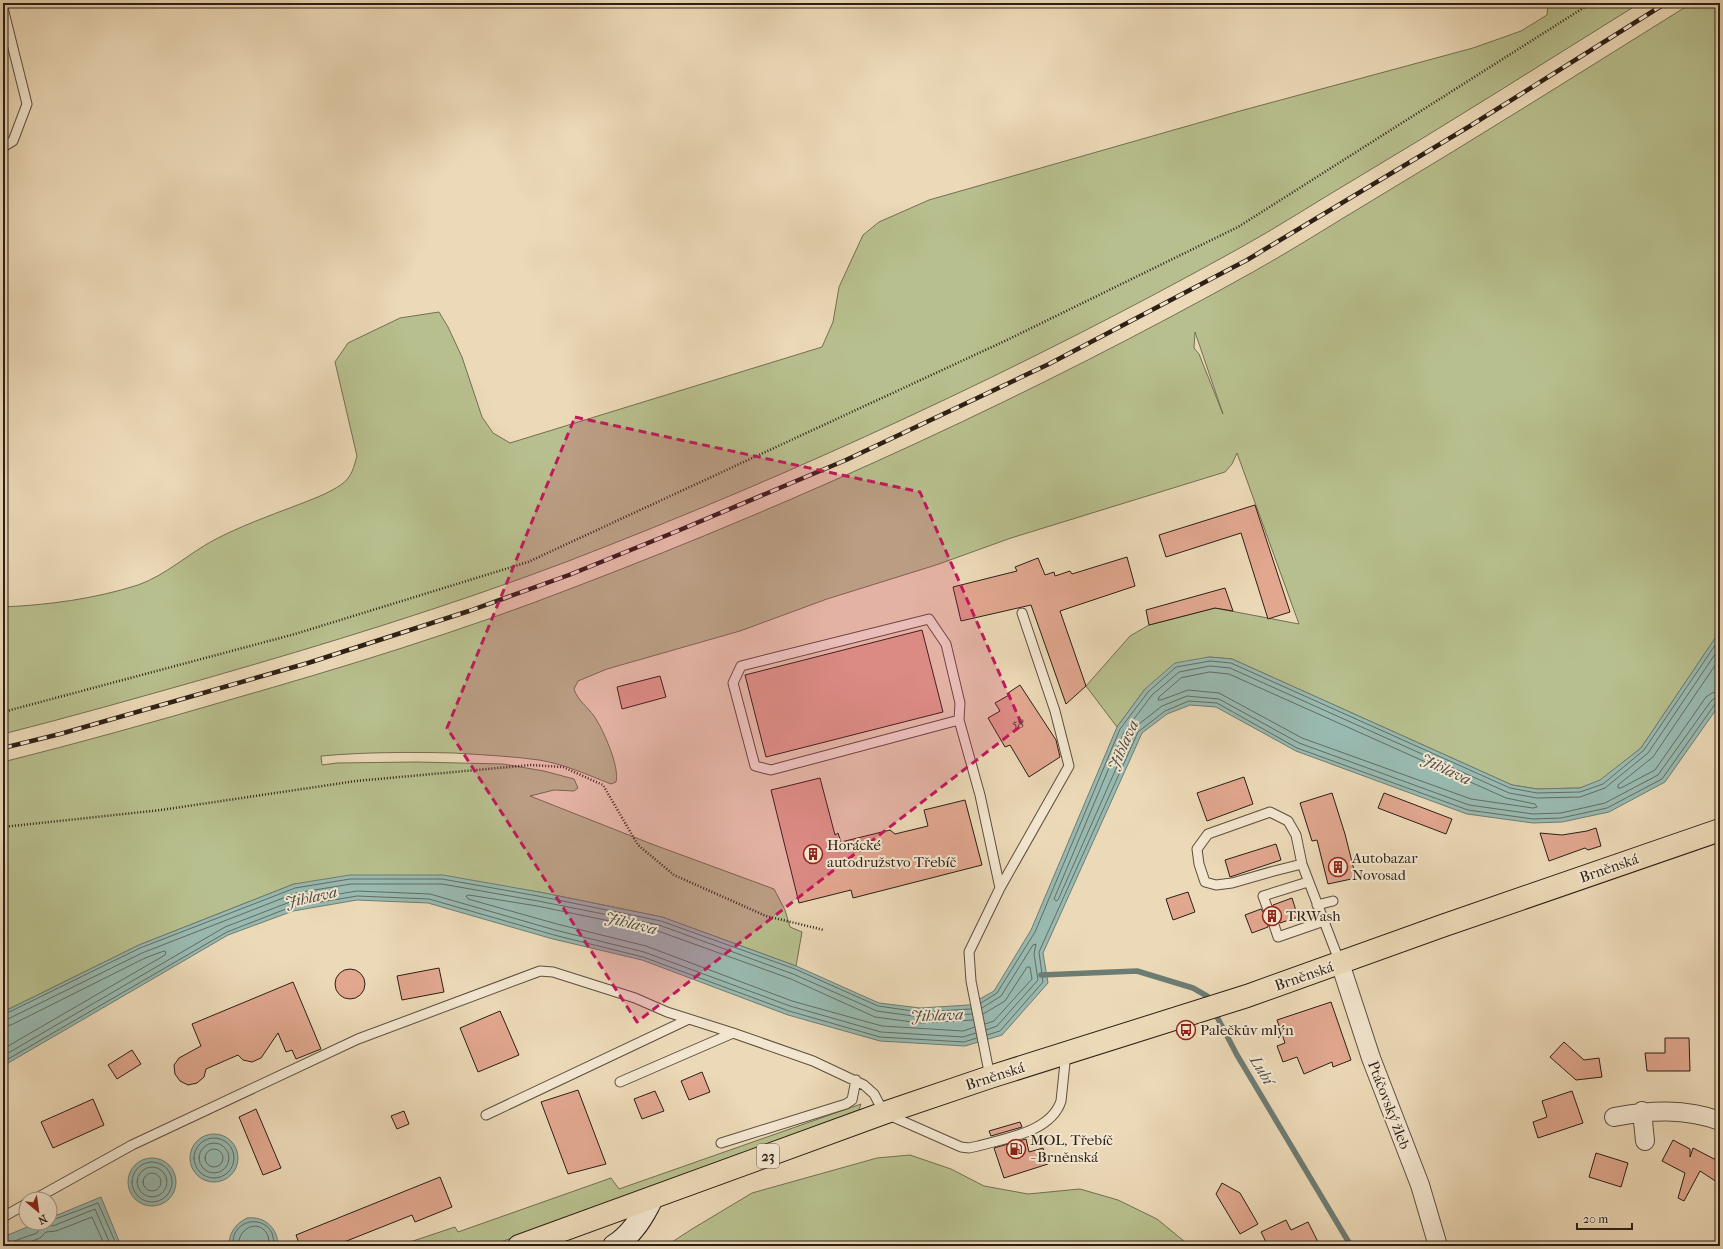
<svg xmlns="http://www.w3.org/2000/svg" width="1723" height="1249" viewBox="0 0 1723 1249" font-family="'IM FELL French Canon',serif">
<rect width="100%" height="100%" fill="#ecd9b7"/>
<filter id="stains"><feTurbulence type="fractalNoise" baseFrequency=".005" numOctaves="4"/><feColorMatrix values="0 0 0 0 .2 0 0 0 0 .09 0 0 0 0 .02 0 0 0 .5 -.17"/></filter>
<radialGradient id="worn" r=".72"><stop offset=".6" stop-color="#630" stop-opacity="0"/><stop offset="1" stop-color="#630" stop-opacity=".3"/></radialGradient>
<path fill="#b8bf8e" stroke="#726f52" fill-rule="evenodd" d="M 1548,3 L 1640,3 C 1545,62 1451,122 1355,179 C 1316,202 1278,227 1238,249 C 1022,369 797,473 566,562 C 447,607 326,644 204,679 C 137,698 70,717 3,734 L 3,607 C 48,605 94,599 138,585 C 166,575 188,554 214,540 C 239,527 268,516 295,506 C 310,500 328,494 342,484 C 352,477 354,466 357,456 L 335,362 L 348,343 L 400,318 L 439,312 L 448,327 L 462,357 L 482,417 L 493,433 L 510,443 L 822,347 L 833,322 L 839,287 L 863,235 L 879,222 L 929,200 L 1240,111 L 1473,48 L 1521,31 L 1547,15 Z
M 1692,3 L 1720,3 L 1720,631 L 1641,748 L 1600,781 L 1580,788 L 1537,789 L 1512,785 L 1232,659 L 1209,657 L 1145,689 L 1117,727 L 1086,686 L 1130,636 L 1149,625 L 1215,608 L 1299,624 L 1237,453 L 1232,464 L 1225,472 L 1011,538 L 936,565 L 827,599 L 740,631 L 607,669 L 578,681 L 574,689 C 578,701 587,706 594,716 C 603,729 620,767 616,782 L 611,784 C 588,775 564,764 539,760 C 511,756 483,755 454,753 C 410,752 365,752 321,756 L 322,765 L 337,763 L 416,762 L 503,764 L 544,771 L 574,779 L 578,788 L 574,791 L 554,790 L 530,796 L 649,843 L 774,889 L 785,910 L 790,927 L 802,932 L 796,966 L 662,917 L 539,892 L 520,889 L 294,884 L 139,945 L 3,1012 L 3,762 C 79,743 154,722 229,700 C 345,667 462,631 575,587 C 808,498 1036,393 1253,272 C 1294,249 1333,224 1373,200 C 1480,136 1586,69 1692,3 ZM 1195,332 L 1223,414 L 1199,354 L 1194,348 Z
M 861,1104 L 859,1110 L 490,1246 L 398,1246 L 455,1227 L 458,1232 L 611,1178 L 619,1189 Z
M 910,1155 L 951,1169 L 984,1186 L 1028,1194 L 1080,1189 L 1118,1200 L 1157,1219 L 1190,1246 L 666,1246 L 692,1229 L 752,1193 L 877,1158 Z"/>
<path fill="#99bab1" stroke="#6d7c73" d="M 1720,631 L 1720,704 L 1665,782 L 1609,812 L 1562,822 L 1533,823 L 1467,814 L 1296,751 L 1216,707 L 1190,705 L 1167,714 L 1142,733 L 1043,953 L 1048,983 L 1002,1035 L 965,1046 L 880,1041 L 788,1015 L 642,960 L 553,939 L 428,903 L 357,900 L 293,911 L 228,935 L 3,1066 L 3,1012 L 139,945 L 294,884 L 350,875 L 443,875 L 539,892 L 662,917 L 796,966 L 879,1003 L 920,1008 L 969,1005 L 994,991 L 1031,930 L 1117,727 L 1145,689 L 1175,663 L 1209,657 L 1232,659 L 1512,785 L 1537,789 L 1580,788 L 1600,780 L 1641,748 Z
M190 1158a24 24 0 1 1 48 0a24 24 0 1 1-48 0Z
M128 1182a24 24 0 1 1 48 0a24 24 0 1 1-48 0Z
M 101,1197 L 121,1246 L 3,1246 L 3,1237 L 37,1223 L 50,1223 L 50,1218 Z
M 247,1218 C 265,1216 278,1228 278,1246 L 229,1246 C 229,1233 235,1224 247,1218 Z"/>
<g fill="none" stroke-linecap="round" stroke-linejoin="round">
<path stroke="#626c63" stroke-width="1" d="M 1720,647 L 1648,753 L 1605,788 L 1580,797 L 1537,798 L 1509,793 L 1230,668 L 1210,666 L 1179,672 L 1152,695 L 1124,732 L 1054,899 L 1056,901 L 1058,900 L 1134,728 L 1162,706 L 1187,696 L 1219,699 L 1299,743 L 1469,805 L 1533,814 L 1561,813 L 1605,803 L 1658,775 L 1711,701 L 1715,698 L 1720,697
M 1720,658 L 1653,757 L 1618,785 L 1618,788 L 1621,788 L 1655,770 L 1706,697 L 1712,693 L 1720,691
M 1210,672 L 1229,674 L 1506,798 L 1535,804 L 1537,807 L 1533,808 L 1471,799 L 1302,738 L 1219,693 L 1188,690 L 1161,700 L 1158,700 L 1159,697 L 1181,678 Z
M 981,1003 L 997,993 L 1035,932 L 1120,729 L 1148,692 L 1176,667 L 1210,661 L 1231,663 L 1510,788 L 1537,793 L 1580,792 L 1603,784 L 1644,750 L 1720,638
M 982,1008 L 1001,996 L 1033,945 L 1036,944 L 1034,954 L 1038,980 L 997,1026 L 986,1030
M 983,1014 L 1005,1001 L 1027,967 L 1030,967 L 1032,979 L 994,1021 L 985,1024
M 3,1015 L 140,948 L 295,888 L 350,879 L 442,879 L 538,896 L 661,921 L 795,969 L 878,1006 L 920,1012 L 971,1009
M 3,1020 L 8,1019 L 142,953 L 296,893 L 351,884 L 442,884 L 538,901 L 659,925 L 793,974 L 877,1011 L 920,1017 L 972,1014
M 973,1020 L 920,1023 L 875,1017 L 791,979 L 658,931 L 537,906 L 469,895 L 466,896 L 468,899 L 557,924 L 646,946 L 792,1001 L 882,1026 L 963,1031 L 975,1027
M 3,1026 L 11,1025 L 145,958 L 164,951 L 166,952 L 165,955 L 3,1049
M 987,1035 L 1000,1031 L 1043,982 L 1039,952 L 1138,732 L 1165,711 L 1189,701 L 1217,703 L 1297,748 L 1468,810 L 1533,819 L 1561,818 L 1607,808 L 1662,779 L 1715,704 L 1720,702
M 3,1056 L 225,927 L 290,902 L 357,891 L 430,894 L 555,930 L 644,952 L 790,1006 L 881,1032 L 963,1037 L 976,1033
M 3,1062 L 227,932 L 291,907 L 357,896 L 429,899 L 554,935 L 643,957 L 789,1011 L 880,1037 L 964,1042 L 977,1038
M194 1158a20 20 0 1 1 40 0a20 20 0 1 1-40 0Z
M199 1158a15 15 0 1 1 30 0a15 15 0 1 1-30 0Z
M205 1158a9 9 0 1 1 18 0a9 9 0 1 1-18 0Z
M132 1182a20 20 0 1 1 40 0a20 20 0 1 1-40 0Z
M137 1182a15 15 0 1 1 30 0a15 15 0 1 1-30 0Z
M143 1182a9 9 0 1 1 18 0a9 9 0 1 1-18 0Z
M 50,1221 L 98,1203 L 117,1246
M 3,1245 L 37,1233 L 43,1223 L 53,1226 L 95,1209 L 111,1246
M 20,1246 L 40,1238 L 46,1232 L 56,1231 L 92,1217 L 105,1246
M 233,1246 C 233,1240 233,1235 237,1230 C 246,1218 265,1219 272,1233 C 273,1237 274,1242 275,1246
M 238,1246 C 239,1225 261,1219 268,1236 C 269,1239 269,1243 270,1246"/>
<path stroke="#6d7c73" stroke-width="5.5" d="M 1041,975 L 1137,971 L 1193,988 L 1207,996 L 1210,1004
M 1214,1011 L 1237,1055 L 1351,1246"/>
</g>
<path fill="#e1a78f" stroke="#2c1f15" d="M 1255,505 L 1290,612 L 1268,619 L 1241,533 L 1166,557 L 1159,535 Z
M 1127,557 L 1135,586 L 1060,611 L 1086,686 L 1066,704 L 1031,605 L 961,621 L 953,587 L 1017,571 L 1015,567 L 1038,558 L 1045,575 L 1054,572 L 1055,576 L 1070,571 L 1072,574 Z
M 1225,588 L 1233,611 L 1215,608 L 1149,625 L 1146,610 Z
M 922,630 L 943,712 L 766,757 L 745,675 Z
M 660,676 L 666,697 L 622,709 L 617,687 Z
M 1020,685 L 1056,740 L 1060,757 L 1029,777 L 1010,745 L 1005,747 L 988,718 L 1000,711 L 995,703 L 1009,695 L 1008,693 Z
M 1244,777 L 1253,804 L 1207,821 L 1197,793 Z
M 820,778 L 835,835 L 838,833 L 841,842 L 890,830 L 895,834 L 928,826 L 924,810 L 965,800 L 982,865 L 853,898 L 851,890 L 799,903 L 771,790 Z
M 1332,793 L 1345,834 L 1356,878 L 1328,884 L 1317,840 L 1312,841 L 1300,803 Z
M 1384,793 L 1452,819 L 1446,834 L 1378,808 Z
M 1596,828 L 1601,846 L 1588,850 L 1585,848 L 1549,861 L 1540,833 L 1562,835 L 1587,831 Z
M 1276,844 L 1281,860 L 1230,877 L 1225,860 Z
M 1188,892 L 1195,912 L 1173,920 L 1166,899 Z
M 1292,898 L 1298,917 L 1280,923 L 1276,919 L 1272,919 L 1268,923 L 1268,927 L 1252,933 L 1245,915 L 1261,909 L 1263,912 L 1269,913 L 1272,911 L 1273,905 Z
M 439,968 L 444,992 L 402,1000 L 397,976 Z
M335 984a15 15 0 1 1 30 0a15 15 0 1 1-30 0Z
M 293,982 L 321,1049 L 296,1059 L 292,1050 L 286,1052 L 278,1033 L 261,1058 L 252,1062 L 243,1060 L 238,1055 L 206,1069 L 204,1077 L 197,1083 L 188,1085 L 180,1081 L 175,1074 L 174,1065 L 179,1058 L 201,1046 L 192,1024 Z
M 1331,1002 L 1351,1060 L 1333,1067 L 1332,1062 L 1304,1074 L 1297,1057 L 1283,1062 L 1277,1046 L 1285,1043 L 1277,1020 Z
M 500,1011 L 519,1055 L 478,1072 L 460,1028 Z
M 1665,1038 L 1689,1038 L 1690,1071 L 1647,1071 L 1645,1053 L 1665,1053 Z
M 1564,1042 L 1584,1060 L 1599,1058 L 1602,1077 L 1576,1080 L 1550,1057 Z
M 132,1050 L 141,1064 L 117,1079 L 108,1065 Z
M 702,1072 L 710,1092 L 689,1100 L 681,1081 Z
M 578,1090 L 606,1164 L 568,1174 L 541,1102 Z
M 655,1091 L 664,1111 L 642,1119 L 634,1099 Z
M 1572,1091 L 1583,1123 L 1538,1138 L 1533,1122 L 1547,1117 L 1542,1101 Z
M 93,1099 L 104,1125 L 53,1148 L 41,1122 Z
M 256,1109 L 281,1168 L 263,1175 L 239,1117 Z
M 404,1111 L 409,1124 L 397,1129 L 391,1116 Z
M 1020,1122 L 1022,1127 L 991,1136 L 989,1131 Z
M 1026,1139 L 1029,1152 L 1043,1148 L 1048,1164 L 1004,1178 L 994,1148 Z
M 1673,1140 L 1690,1149 L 1690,1157 L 1693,1148 L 1720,1162 L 1720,1184 L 1700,1171 L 1684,1201 L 1678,1198 L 1685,1173 L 1662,1161 Z
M 1596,1153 L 1628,1163 L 1621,1187 L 1589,1177 Z
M 440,1177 L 452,1207 L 415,1222 L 412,1215 L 334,1246 L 300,1246 L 296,1235 Z
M 1222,1183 L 1240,1193 L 1258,1224 L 1240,1234 L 1216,1194 Z
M 1286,1220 L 1291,1230 L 1308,1222 L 1320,1246 L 1268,1246 L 1261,1232 Z"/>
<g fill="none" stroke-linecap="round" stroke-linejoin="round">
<defs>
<path id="lane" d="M 3,8 L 27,104 L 13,141 L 3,147
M 959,720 L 771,770 L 755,766 L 733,683 L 741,666 L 929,619 L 946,644 L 960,703 L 959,720 L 980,795 L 1000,888 L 969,952 L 971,981 L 990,1077
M 1302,864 L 1274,871 L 1232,883 L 1216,885 L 1205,882 L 1199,864 L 1197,849 L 1208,834 L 1270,812 L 1288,821 L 1296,835 L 1302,864 L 1340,963
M 1000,888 L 1069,766 L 1055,711 L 1022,613
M 1317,905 L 1333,901
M 1267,907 L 1263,896 L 1308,882
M 1274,925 L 1278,937 L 1324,921
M 620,1082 L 733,1033
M 486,1115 L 689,1019
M 721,1143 L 846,1104 L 852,1100 L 856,1080
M 35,1199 L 132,1145 L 358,1039 L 540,971 L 553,972 L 635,998 L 667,1012 L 733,1033 L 813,1061 L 864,1085 L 874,1094 L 884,1113 L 961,1147 L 969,1148 L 978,1146 C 1006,1138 1051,1132 1061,1101 L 1066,1053
M 3,1217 L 26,1204"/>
<path id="street" d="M 1340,963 L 1371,1058 L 1420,1185 L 1438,1246
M 1642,1111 L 1645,1141
M 1614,1117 C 1650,1110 1685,1108 1720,1121"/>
<path id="secondary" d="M 614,1246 C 632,1235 643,1217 652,1198"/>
<path id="primary" d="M 519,1246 L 884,1113 L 990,1077 L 1247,996 L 1442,926 L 1720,830"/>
</defs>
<use href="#lane" stroke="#5c4e3e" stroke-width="11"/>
<use href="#street" stroke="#5c4e3e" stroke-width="20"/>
<use href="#secondary" stroke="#2c1f15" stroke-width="24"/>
<use href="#primary" stroke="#2c1f15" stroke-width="24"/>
<path stroke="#2c1f15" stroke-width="2.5" stroke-dasharray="1 2" stroke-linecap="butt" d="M 3,712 L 295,634 L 528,562 L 1007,340 L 1238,227 L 1591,3
M 3,827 L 161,810 L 356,781 L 531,765 L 563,767 L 603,785 L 638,845 L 674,875 L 766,916 L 824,930"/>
<use href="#lane" stroke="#f3e6d0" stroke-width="9"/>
<use href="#street" stroke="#f3e6d0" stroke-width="18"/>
<use href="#secondary" stroke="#f3e6d0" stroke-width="22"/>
<use href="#primary" stroke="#ecd9b7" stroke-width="22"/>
<defs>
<path id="rail" d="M 3,748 L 60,734 L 308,663 L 469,611 L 569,575 L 675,532 L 846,460 L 1049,364 L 1247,260 L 1470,126 L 1666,3"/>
</defs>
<use href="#rail" stroke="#2c1f15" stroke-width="4.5"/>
<use href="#rail" stroke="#f3e6d0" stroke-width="3" stroke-dasharray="9" stroke-linecap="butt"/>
</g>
<path fill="#c2185b" fill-opacity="0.2" stroke="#c2185b" stroke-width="3" stroke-dasharray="8 5" stroke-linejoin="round" d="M 575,417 L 920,492 L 1022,725 L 637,1022 L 447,728 Z"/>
<defs>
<symbol id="building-ring" viewBox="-11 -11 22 22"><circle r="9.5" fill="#f3e6d0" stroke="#8f2418" stroke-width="1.5"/><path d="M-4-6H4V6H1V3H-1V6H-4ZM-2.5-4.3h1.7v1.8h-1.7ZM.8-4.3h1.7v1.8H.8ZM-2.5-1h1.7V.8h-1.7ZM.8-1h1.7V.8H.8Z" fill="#8f2418"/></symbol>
<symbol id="bus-ring" viewBox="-11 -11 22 22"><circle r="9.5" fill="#f3e6d0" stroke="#8f2418" stroke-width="1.5"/><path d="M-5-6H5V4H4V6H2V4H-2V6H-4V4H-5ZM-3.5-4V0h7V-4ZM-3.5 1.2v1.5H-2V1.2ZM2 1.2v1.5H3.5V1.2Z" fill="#8f2418"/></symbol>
<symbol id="fuel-ring" viewBox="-11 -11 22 22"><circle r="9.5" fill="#f3e6d0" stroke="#8f2418" stroke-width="1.5"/><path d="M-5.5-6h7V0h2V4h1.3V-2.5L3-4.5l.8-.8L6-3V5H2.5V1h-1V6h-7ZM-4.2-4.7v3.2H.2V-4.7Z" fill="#8f2418"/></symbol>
</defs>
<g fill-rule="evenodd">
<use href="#building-ring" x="802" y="843" width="22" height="22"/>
<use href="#building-ring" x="1327" y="856" width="22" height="22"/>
<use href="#building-ring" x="1261" y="905" width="22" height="22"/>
<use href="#bus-ring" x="1175" y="1019" width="22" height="22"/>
<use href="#fuel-ring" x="1005" y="1138" width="22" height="22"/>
</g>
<g text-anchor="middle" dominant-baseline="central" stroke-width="4" stroke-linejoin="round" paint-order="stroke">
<g font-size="13" fill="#594134">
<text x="1018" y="723">58</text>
</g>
<rect fill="#f3e6d0" stroke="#685b4d" stroke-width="1" x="757" y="1144" width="22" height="24" rx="3"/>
<g font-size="14" font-weight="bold" fill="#2c1f15">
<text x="768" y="1156">23</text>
</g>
<g font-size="15" fill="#2c1f15" stroke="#f3e6d0" text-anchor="start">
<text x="827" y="845">Horácké<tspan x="827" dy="17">autodružstvo Třebíč</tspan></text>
<text x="1352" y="858">Autobazar<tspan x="1352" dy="17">Novosad</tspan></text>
<text x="1286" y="916">TRWash</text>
<text x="1200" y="1030">Palečkův mlýn</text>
<text x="1030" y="1140">MOL, Třebíč<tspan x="1030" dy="17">- Brněnská</tspan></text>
</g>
<g font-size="15" fill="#2c1f15" stroke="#f3e6d0">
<text transform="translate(1609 868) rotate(-19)">Brněnská</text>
<text transform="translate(1304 976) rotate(-19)">Brněnská</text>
<text transform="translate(995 1076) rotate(-18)">Brněnská</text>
<text transform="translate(1389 1105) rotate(69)">Ptáčovský žleb</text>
</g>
<g font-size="16" font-style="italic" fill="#4d4e44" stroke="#f3e6d0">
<text transform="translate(1123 745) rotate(-66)">Jihlava</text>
<text transform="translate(1446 769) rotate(25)">Jihlava</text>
<text transform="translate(311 897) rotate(-12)">Jihlava</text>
<text transform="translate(631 923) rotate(14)">Jihlava</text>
<text transform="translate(937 1015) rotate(-2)">Jihlava</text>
<text transform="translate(1262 1070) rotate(59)">Lubí</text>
</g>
</g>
<rect width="1723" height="1249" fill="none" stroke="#ecd9b7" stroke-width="16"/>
<rect x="4" y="4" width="1715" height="1241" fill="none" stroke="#2c1f15" stroke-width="2"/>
<rect x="8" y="8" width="1707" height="1233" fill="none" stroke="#2c1f15"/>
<g transform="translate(38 1211) rotate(151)"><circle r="19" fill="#f3e6d0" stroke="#a39685"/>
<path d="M0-3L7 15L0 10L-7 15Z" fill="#8f2418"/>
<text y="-6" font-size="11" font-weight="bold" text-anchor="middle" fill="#2c1f15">N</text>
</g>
<path d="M1577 1223v6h55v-6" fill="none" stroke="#2c1f15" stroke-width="2"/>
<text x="1583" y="1223" font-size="12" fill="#2c1f15" stroke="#f3e6d0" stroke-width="3" paint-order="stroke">20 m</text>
<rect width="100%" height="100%" filter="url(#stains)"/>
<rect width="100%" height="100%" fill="url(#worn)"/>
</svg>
